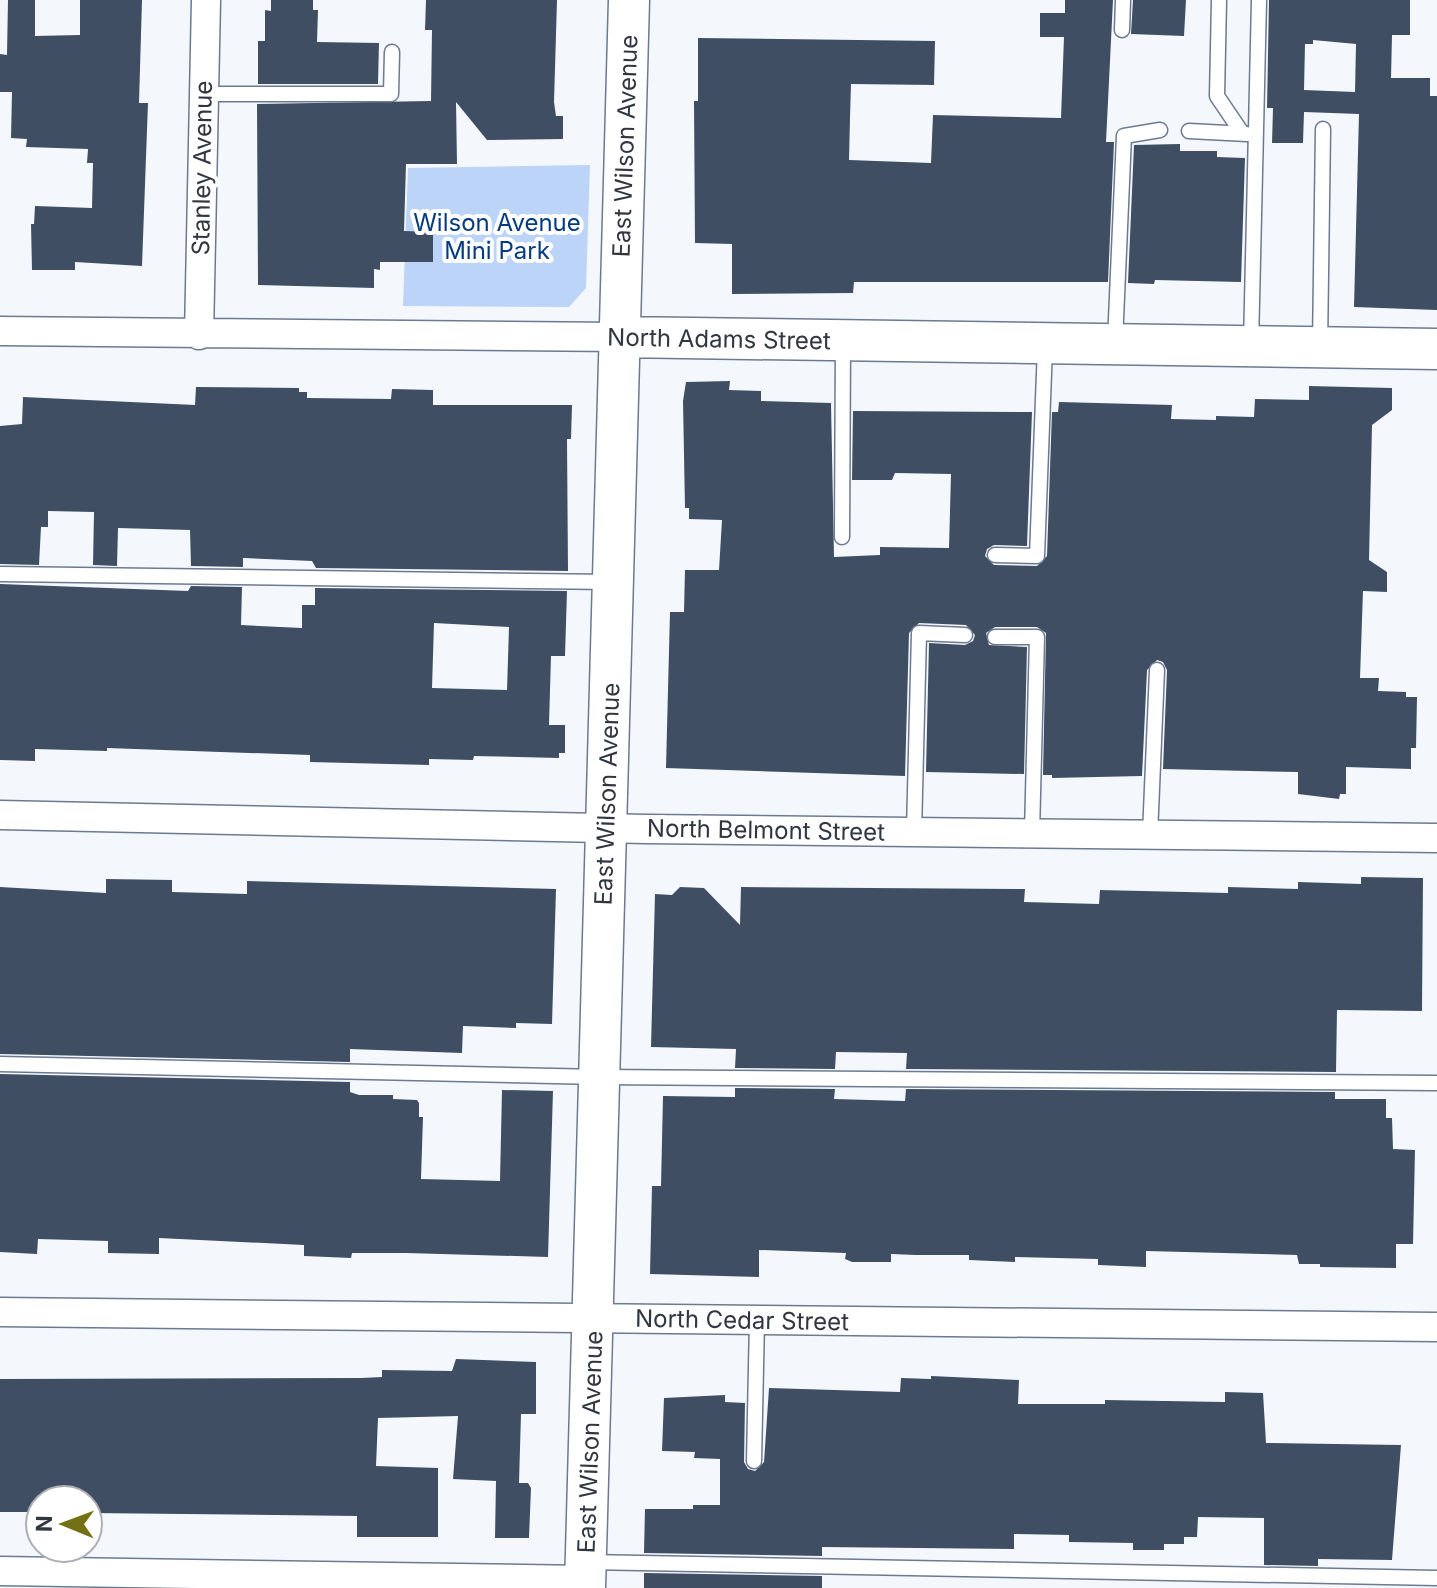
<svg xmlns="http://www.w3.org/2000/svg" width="1437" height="1588" viewBox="0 0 1437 1588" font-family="Inter,sans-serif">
<rect width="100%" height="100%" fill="#f4f8fd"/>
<path fill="#bbd4f8" d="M 590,165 L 586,288 L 569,307 L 403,306 L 408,168 Z"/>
<path fill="#3f4e63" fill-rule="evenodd" d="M 8,0 L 35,0 L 35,36 L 80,35 L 80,0 L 142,0 L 139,103 L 148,103 L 142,266 L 75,262 L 75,270 L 32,270 L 31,224 L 34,224 L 35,206 L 92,208 L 93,163 L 87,163 L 88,149 L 26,147 L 27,139 L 11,138 L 12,92 L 0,92 L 0,54 L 7,55 Z
M 271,0 L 313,0 L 313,10 L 318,10 L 317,42 L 379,43 L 378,84 L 258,84 L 258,41 L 265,41 L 265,10 L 271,11 Z
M 426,0 L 557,0 L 554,102 L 556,116 L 563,116 L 563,139 L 487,140 L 456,102 L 457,164 L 406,164 L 404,231 L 433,232 L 433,262 L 380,262 L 380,270 L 374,269 L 374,288 L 258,285 L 257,104 L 431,101 L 432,30 L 425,30 Z
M 1065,0 L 1113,0 L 1106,142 L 1114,142 L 1108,282 L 854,282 L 853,293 L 732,294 L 732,244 L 695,243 L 694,101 L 698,101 L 698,38 L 935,41 L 934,85 L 851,84 L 850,118 L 849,160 L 931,163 L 933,115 L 1061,118 L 1064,37 L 1040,37 L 1040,13 L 1065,13 Z
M 1133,0 L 1186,0 L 1184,36 L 1131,34 Z
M 1269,0 L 1410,0 L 1410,35 L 1392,35 L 1391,78 L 1430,78 L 1430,96 L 1437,96 L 1437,310 L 1354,307 L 1359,114 L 1304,112 L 1303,143 L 1272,143 L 1273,108 L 1267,108 ZM 1313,40 L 1356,44 L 1355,92 L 1304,90 L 1305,44 L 1313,44 Z
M 1180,144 L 1180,151 L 1217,151 L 1217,157 L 1245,158 L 1241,282 L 1155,280 L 1154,284 L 1128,283 L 1134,145 Z
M 730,381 L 729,390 L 761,391 L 761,401 L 831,403 L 834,557 L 880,555 L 880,547 L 949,548 L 951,474 L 895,473 L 892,480 L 852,480 L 853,411 L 1032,412 L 1027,546 L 994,545 L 987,549 L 985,556 L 994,565 L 1037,566 L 1047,556 L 1052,412 L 1058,412 L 1059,402 L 1172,405 L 1171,419 L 1216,420 L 1216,416 L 1254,417 L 1255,399 L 1309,400 L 1309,386 L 1392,388 L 1392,410 L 1372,425 L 1369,560 L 1387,572 L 1387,592 L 1363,591 L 1360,678 L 1379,678 L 1378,691 L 1406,692 L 1406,697 L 1417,697 L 1416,748 L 1411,748 L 1411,769 L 1346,767 L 1346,794 L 1340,794 L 1339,799 L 1298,794 L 1298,772 L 1163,769 L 1167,670 L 1163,662 L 1157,660 L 1147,670 L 1142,776 L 1052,778 L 1052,775 L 1043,775 L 1046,633 L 1037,627 L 995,627 L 986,633 L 989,645 L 1027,647 L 1024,774 L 926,772 L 929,643 L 965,645 L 973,641 L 975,635 L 966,625 L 919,623 L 909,633 L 905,776 L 666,768 L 670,612 L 684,612 L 685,570 L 719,570 L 722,520 L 689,519 L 689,508 L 685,508 L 683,401 L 686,382 Z
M 196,387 L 299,388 L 299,392 L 307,392 L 307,398 L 391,399 L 392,389 L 433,390 L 433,405 L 572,405 L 571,439 L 567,439 L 568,571 L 316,568 L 312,561 L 243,558 L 243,567 L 191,566 L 190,530 L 118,528 L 117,566 L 93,565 L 94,512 L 48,511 L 48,527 L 41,527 L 39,565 L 0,564 L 0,426 L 22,424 L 23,397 L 195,405 Z
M 0,584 L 188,591 L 191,586 L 242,587 L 241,625 L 302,628 L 302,605 L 315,605 L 315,588 L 567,591 L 565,656 L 551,656 L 549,725 L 565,725 L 565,753 L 559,753 L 559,758 L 474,756 L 473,760 L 429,759 L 429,765 L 310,762 L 310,755 L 107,748 L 107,751 L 35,749 L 35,761 L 0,760 ZM 434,623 L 509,627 L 507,690 L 432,688 Z
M 1361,877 L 1423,878 L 1422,1011 L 1337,1010 L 1336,1072 L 906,1069 L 907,1053 L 836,1052 L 835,1069 L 735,1068 L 736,1049 L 651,1047 L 655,894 L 672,895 L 680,887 L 704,888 L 740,925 L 741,887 L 1025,889 L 1024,902 L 1099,904 L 1100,890 L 1228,893 L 1228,887 L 1298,889 L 1298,882 L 1361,884 Z
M 106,879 L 172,880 L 172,892 L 247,894 L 247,881 L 556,889 L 552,1024 L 516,1023 L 516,1028 L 463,1026 L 462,1053 L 350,1049 L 350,1062 L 0,1054 L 0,887 L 106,893 Z
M 0,1074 L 350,1082 L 350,1092 L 359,1095 L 393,1095 L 393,1099 L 417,1100 L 419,1103 L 419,1117 L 423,1117 L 421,1179 L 500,1181 L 502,1090 L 553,1091 L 548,1257 L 406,1253 L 352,1253 L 351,1258 L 304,1256 L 304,1245 L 159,1238 L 159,1254 L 108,1253 L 108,1241 L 38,1239 L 37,1254 L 0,1252 Z
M 735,1088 L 835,1089 L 834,1099 L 905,1101 L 906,1089 L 1335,1092 L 1335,1099 L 1386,1099 L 1386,1118 L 1392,1118 L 1393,1149 L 1415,1150 L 1413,1244 L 1396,1244 L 1396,1268 L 1320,1267 L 1320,1264 L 1299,1264 L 1297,1255 L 1146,1251 L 1146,1267 L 1098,1265 L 1098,1259 L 1015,1257 L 1015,1262 L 969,1260 L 969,1255 L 916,1255 L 891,1254 L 891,1262 L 852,1262 L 845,1259 L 846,1253 L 759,1250 L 759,1277 L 650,1274 L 652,1186 L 661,1186 L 663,1096 L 735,1097 Z
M 456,1359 L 536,1362 L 536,1414 L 521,1414 L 519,1483 L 528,1483 L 531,1488 L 529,1538 L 495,1538 L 496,1481 L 453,1479 L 458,1416 L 378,1418 L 376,1466 L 438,1468 L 438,1537 L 357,1537 L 357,1516 L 88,1513 L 88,1500 L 40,1500 L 40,1512 L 0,1512 L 0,1379 L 361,1378 L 382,1377 L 382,1370 L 452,1371 Z
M 931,1376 L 1019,1380 L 1018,1404 L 1105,1404 L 1105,1400 L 1225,1402 L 1225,1392 L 1263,1393 L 1266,1443 L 1401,1445 L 1392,1560 L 1318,1559 L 1318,1566 L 1264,1565 L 1264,1518 L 1198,1517 L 1197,1537 L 1184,1537 L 1184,1544 L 1164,1544 L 1164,1550 L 1133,1550 L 1133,1543 L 1069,1542 L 1069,1535 L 1014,1534 L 1014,1549 L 822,1547 L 822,1556 L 644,1553 L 645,1509 L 693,1509 L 693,1505 L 720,1505 L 720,1459 L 694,1458 L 695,1452 L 662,1451 L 664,1398 L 725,1395 L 725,1402 L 745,1403 L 744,1462 L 748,1469 L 755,1471 L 764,1462 L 769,1388 L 900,1392 L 901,1378 L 931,1379 Z
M 644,1573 L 822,1576 L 822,1588 L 644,1588 Z"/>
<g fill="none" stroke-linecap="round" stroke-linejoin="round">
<defs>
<path id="lane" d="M 1219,0 L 1217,96 L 1242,133
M 1122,30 L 1123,0
M 204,94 L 391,94 L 392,52
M 1189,131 L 1247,134
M 1115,342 L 1124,136 L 1160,130
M 1251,345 L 1259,0
M 1320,346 L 1323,129
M 842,537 L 843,341
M 995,555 L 1037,556 L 1045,347
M 0,574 L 612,582
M 995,637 L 1037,637 L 1032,833
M 914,832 L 919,633 L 965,635
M 1150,835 L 1157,670
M 0,1064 L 600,1077 L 1437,1083
M 754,1461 L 757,1320
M 586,1562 L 1437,1578"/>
<path id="street" d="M 0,331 L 619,337
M 199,335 L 206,0
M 0,815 L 646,829 L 1437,838
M 0,1312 L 1437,1327
M 0,1571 L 585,1580"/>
<path id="secondary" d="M 619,337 L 1437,349
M 585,1588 L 629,0"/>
</defs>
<use href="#lane" stroke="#6b7a91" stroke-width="17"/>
<use href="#street" stroke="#6b7a91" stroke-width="31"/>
<use href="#secondary" stroke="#6b7a91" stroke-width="43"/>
<use href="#lane" stroke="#fff" stroke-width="14"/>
<use href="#street" stroke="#fff" stroke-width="28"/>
<use href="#secondary" stroke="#fff" stroke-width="40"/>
</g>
<g text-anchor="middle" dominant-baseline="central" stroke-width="8" stroke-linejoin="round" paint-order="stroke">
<g font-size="24" fill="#303741" stroke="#fff">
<text transform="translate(625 146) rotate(-88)">East Wilson Avenue</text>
<text transform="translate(202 168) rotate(-89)">Stanley Avenue</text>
<text transform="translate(719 339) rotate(1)">North Adams Street</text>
<text transform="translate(607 794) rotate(-88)">East Wilson Avenue</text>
<text transform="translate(766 830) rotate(1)">North Belmont Street</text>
<text transform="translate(742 1320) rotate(1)">North Cedar Street</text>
<text transform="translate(590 1442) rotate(-88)">East Wilson Avenue</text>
</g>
<g font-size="24" fill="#063c7f" stroke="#fff">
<text x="497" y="222">Wilson Avenue<tspan x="497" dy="28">Mini Park</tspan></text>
</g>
</g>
<g transform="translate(64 1524) rotate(271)"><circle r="38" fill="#ffffff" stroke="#acafb3" stroke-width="2"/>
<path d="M0-6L14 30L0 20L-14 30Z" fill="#747114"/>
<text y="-12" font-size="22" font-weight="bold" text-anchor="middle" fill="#303741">N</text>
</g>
</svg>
